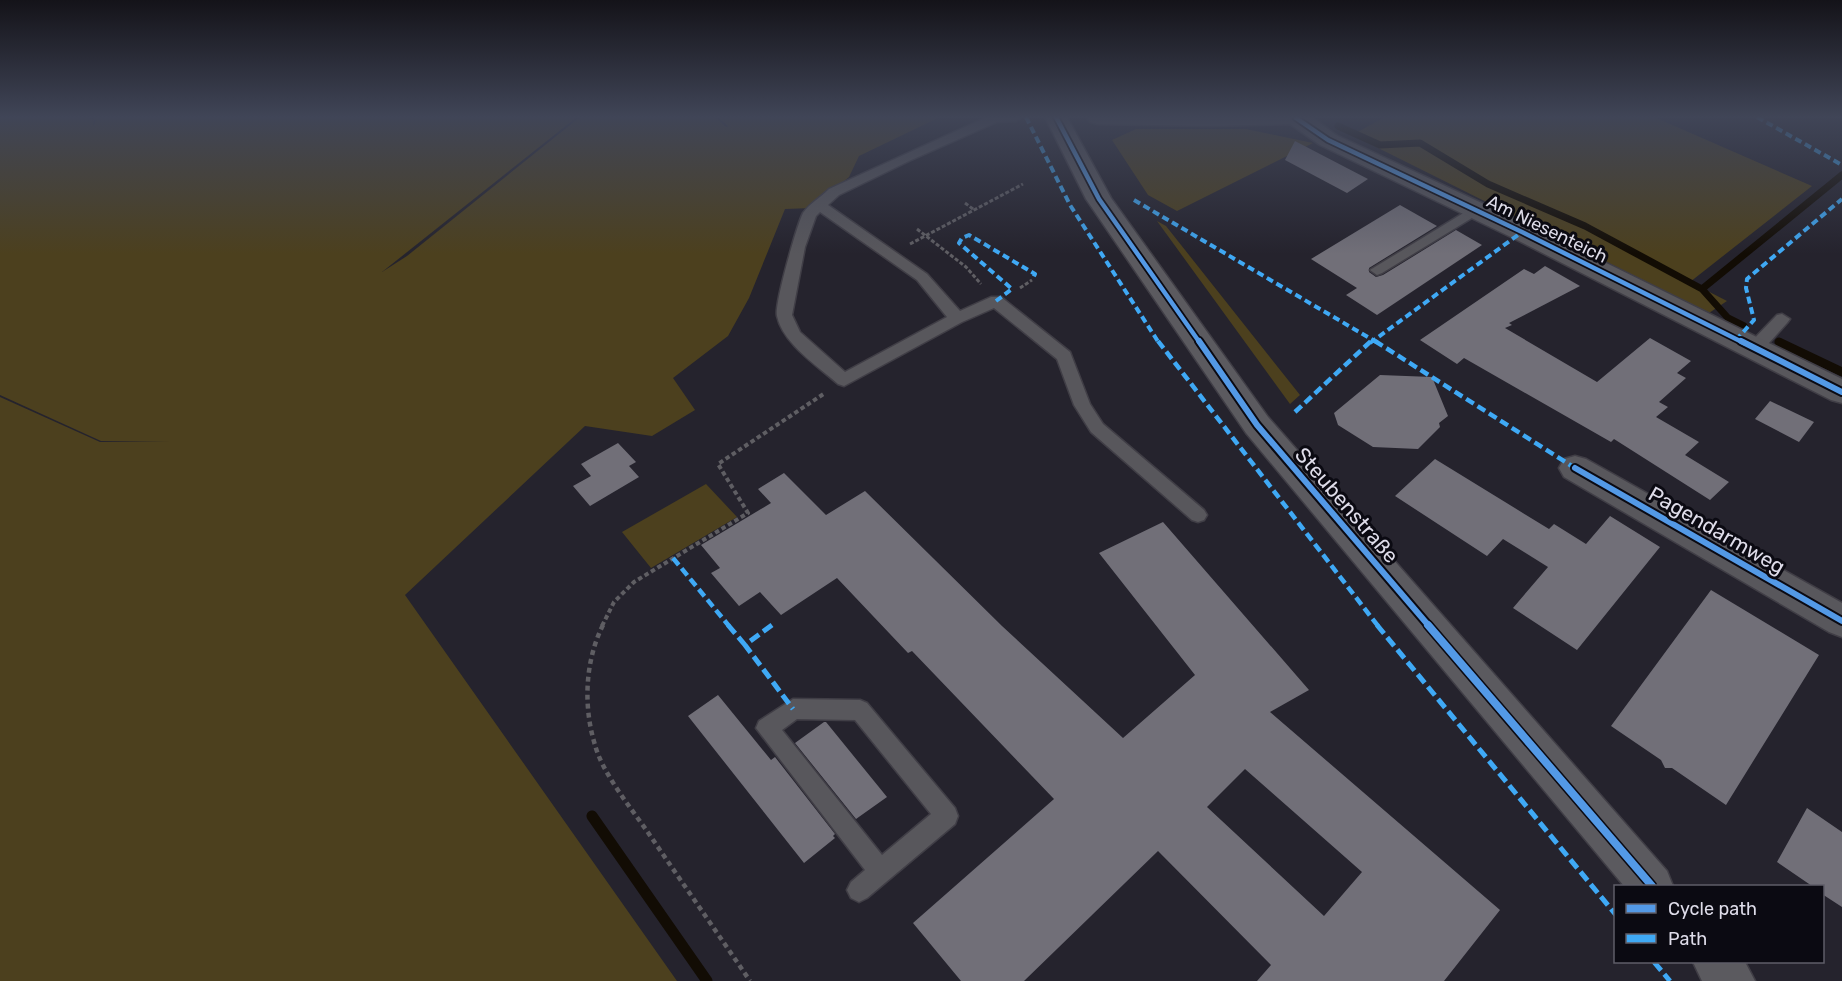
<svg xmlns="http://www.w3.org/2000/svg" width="1842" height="981" viewBox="0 0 1842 981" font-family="Rubik,sans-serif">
<rect width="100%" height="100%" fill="#25232d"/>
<path fill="#4c401e" d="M 0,117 L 87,117 L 94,120 L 93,126 L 96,120 L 90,117 L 577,117 L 382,272 L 407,256 L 580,117 L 715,117 L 726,127 L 728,126 L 718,117 L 940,117 L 859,156 L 849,177 L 812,208 L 785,209 L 749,298 L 728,336 L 673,378 L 695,410 L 652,436 L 585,426 L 405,595 L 677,981 L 0,981 L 0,397 L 100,442 L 169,442 L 101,441 L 0,395 Z
M 1385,117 L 1654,117 L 1812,186 L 1690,282 L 1727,301 L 1709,313 L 1352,135 Z
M 1136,129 L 1246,129 L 1313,143 L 1177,211 L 1148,195 L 1112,140 Z
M 1157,221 L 1166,226 L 1300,395 L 1290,404 Z
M 706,484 L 737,517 L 651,568 L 622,532 Z"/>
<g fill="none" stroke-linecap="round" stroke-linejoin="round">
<path stroke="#120c04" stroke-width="7" d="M 1338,126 L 1380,145 L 1420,143 L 1488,184 L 1585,226 L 1702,289 L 1728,318 L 1744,326
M 1702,289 L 1842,175
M 1779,342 L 1781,343"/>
<path stroke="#120c04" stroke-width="9" d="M 1779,342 L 1842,372"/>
<path stroke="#120c04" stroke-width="11" d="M 592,816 L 707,981"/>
</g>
<path fill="#716f78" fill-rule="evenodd" d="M 1295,141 L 1368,179 L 1347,193 L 1285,160 Z
M 1400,205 L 1437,226 L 1369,268 L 1369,272 L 1376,277 L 1383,275 L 1456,230 L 1482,245 L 1377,315 L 1346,295 L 1357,288 L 1311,259 Z
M 1545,266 L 1580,286 L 1509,323 L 1512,325 L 1505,328 L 1597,382 L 1650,338 L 1691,361 L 1677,373 L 1686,378 L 1659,402 L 1668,407 L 1656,417 L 1699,442 L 1685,455 L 1729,482 L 1710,500 L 1614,439 L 1611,442 L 1464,358 L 1457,364 L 1420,340 L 1524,269 L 1534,274 Z
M 1380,375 L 1432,377 L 1448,416 L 1439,423 L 1440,427 L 1418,449 L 1373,447 L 1338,425 L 1334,413 Z
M 1770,401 L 1814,422 L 1799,442 L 1755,419 Z
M 618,443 L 636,462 L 629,466 L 639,477 L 590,506 L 573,486 L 591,476 L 581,464 Z
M 1435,459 L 1549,529 L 1554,524 L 1586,544 L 1610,516 L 1660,547 L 1577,650 L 1513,608 L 1548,567 L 1503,539 L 1487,556 L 1395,496 Z
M 784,473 L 826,515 L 865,491 L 1002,626 L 1123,738 L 1195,675 L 1099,553 L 1163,522 L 1309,690 L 1270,712 L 1500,910 L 1444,981 L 1257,981 L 1271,965 L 1158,851 L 1024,981 L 961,981 L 913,923 L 1054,799 L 912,651 L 908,653 L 837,578 L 781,615 L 760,592 L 739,606 L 711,573 L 720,568 L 701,545 L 771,503 L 758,489 ZM 1245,769 L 1362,872 L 1324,916 L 1207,807 Z
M 1711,590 L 1819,655 L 1726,805 L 1672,768 L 1665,768 L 1661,760 L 1611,726 Z
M 718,695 L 771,760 L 775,757 L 835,834 L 833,836 L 835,838 L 804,863 L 688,716 Z
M 824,722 L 826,722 L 887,797 L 856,819 L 795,743 Z
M 1807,808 L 1842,832 L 1842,907 L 1822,894 L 1822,886 L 1812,886 L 1777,862 Z"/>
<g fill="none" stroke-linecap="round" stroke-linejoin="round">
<defs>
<path id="lane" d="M 987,117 L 1022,117 L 1016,121 L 997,122 L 909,161 L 839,195 L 828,205 L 927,274 L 960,311 L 991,297 L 1001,297 L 1070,352 L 1090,404 L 1103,424 L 1204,510 L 1207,515 L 1204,520 L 1198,522 L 1192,520 L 1091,432 L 1074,405 L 1057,359 L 994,308 L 962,322 L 844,386 L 838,384 C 818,366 783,344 777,316 C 774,305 797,225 803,213 C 810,203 820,198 829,189 ZM 820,212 L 917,280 L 947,317 L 845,372 L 800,332 L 792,315 L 805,247 L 816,216 Z
M 1475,206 L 1480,207 L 1482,210 L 1480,213 L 1382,273 L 1377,275 L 1370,270 Z
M 1782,314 L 1790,319 L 1787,323 L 1760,353 L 1748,353 L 1746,349 L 1748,345 L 1777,315 Z
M 793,699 L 860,700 L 867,703 L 955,808 L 958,816 L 955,824 L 867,898 L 859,902 L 851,898 L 847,890 L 851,882 L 865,870 L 756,728 L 759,721 ZM 797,719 L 855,720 L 931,814 L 882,855 L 782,730 Z"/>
<path id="street" d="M 1087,117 L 1312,117 L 1336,135 L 1531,226 L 1842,379 L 1842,403 L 1831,400 L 1513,238 L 1320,145 L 1290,124 L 1209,126 L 1098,124 L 1090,122 Z
M 1575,456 L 1586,459 L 1842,603 L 1842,637 L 1829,632 L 1564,477 L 1559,468 L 1564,459 Z"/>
<path id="secondary" d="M 1045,117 L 1067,117 L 1111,198 L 1268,417 L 1667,871 L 1673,886 L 1624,886 L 1246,433 L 1086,199 Z
M 1693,962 L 1745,962 L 1755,981 L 1702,981 Z"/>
</defs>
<use href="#lane" stroke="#403e46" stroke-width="3"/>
<use href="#street" stroke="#403e46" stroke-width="3"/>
<use href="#secondary" stroke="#403e46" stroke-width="3"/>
<path stroke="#5f5e63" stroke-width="3" stroke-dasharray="4 2" stroke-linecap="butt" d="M 965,203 L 973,209
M 917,229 L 966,267 L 981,284
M 910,244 L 1023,184
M 1020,288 L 1032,280"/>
<path stroke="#5f5e63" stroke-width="4" stroke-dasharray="4.5 3" stroke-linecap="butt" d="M 602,626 L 614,602 L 634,582 L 748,513 L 718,464 L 825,393"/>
<path stroke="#5f5e63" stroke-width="4.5" stroke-dasharray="5 4" stroke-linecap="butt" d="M 603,625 C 585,661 583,706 595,745 C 602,772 630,807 647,831 C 681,881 716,931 750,981"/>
<use href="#lane" fill="#58575c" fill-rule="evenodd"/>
<use href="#street" fill="#58575c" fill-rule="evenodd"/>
<use href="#secondary" fill="#5b5a5f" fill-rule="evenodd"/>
<path stroke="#3fa9f5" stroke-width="4" stroke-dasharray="7 4" stroke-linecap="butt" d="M 1026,117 L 1070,205 L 1159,343
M 1757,117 L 1842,165
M 1134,200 L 1378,343
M 996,301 L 1012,289 L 959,243 L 962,238 L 969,235 L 1035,274 L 1032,280
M 1736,340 L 1754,320 L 1746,288 L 1747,279 L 1842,199
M 1370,343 L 1522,232"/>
<path stroke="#3fa9f5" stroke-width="4.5" stroke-dasharray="9 4.5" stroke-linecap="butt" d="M 1158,341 L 1378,626
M 1375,341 L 1575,468
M 1295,412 L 1371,341
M 673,558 L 729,626"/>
<path stroke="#3fa9f5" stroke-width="5" stroke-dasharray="11 5" stroke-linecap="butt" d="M 728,625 L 745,645
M 772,625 L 745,645 L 793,709
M 1377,625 L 1616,915
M 1654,962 L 1670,981"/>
<defs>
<path id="cycleway-far2" d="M 1056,117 L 1099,199 L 1200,343
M 1296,118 L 1328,140 L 1522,232 L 1744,343"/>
<path id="cycleway-far1" d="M 1199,341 L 1257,425 L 1429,626
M 1741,341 L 1842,392
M 1575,468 L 1842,621"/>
<path id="cycleway" d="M 1428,625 L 1652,886"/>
</defs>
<use href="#cycleway-far2" stroke="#0b0a12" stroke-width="8"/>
<use href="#cycleway-far1" stroke="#0b0a12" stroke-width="10"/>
<use href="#cycleway" stroke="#0b0a12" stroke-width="11"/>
<use href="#cycleway-far2" stroke="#5399e6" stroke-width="4.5"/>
<use href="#cycleway-far1" stroke="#5399e6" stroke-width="6"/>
<use href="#cycleway" stroke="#5399e6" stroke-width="8"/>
</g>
<linearGradient id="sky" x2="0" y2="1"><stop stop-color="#141319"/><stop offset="0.46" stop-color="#404557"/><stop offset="1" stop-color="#404557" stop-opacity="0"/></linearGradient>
<rect width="1842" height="254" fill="url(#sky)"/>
<g text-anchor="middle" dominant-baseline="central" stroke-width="6" stroke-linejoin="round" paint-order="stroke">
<g font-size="18" fill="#dedce9" stroke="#0b0a12">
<text transform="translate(1547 229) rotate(26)">Am Niesenteich</text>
</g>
<g font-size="21" fill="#dedce9" stroke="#0b0a12">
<text transform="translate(1347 505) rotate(49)">Steubenstraße</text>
<text transform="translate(1717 530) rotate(30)">Pagendarmweg</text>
</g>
</g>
<rect x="1614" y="885" width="210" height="78" fill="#0b0a12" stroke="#5f5e68" stroke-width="1.5"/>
<rect x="1626" y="904" width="30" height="9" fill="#5399e6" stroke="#5f5e68" stroke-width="1.5"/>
<text x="1668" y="915" font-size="18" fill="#dedce9">Cycle path</text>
<rect x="1626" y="934" width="30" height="9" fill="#3fa9f5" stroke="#5f5e68" stroke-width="1.5"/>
<text x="1668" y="945" font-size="18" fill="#dedce9">Path</text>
</svg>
